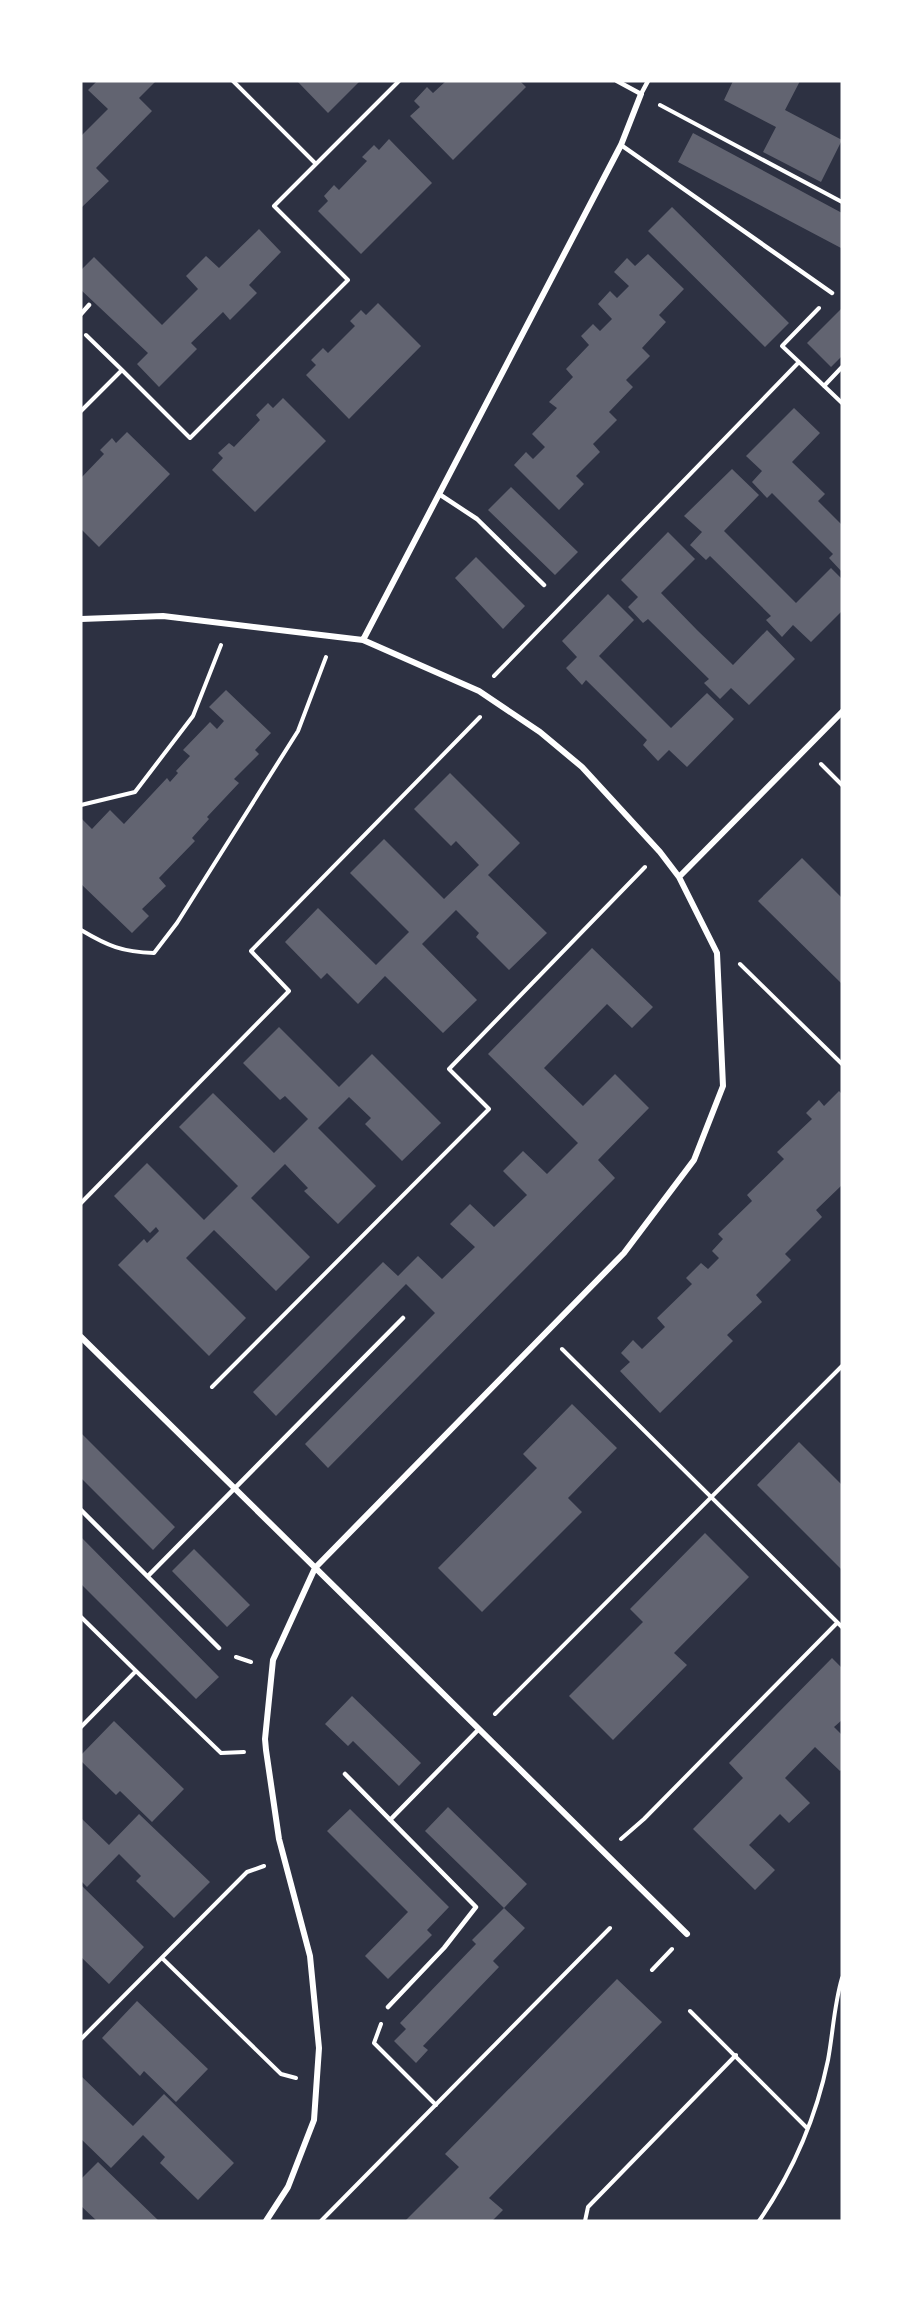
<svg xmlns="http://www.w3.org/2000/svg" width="923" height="2302" viewBox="0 0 923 2302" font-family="Raleway,sans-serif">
<rect width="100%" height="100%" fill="#2d3142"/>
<path fill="#626471" d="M 97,81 L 156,81 L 139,98 L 152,111 L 96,168 L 109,181 L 81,208 L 81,136 L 108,109 L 88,90 Z
M 297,81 L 360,81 L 328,113 Z
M 446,81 L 520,81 L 526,87 L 453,160 L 410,116 L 420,107 L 414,101 L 427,87 L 433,93 Z
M 733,81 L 800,81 L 785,110 L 842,140 L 821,182 L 763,152 L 776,127 L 724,100 Z
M 693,133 L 842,213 L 841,248 L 678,162 Z
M 389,139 L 432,183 L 361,254 L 318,211 L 328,201 L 324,196 L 334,185 L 339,190 L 367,161 L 362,157 L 374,145 L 379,150 Z
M 672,207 L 789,323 L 765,347 L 648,231 Z
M 259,229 L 281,252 L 249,285 L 257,293 L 230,320 L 223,312 L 191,343 L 197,349 L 159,387 L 137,364 L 148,353 L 81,290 L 81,270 L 94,257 L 162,325 L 198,289 L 186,276 L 206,256 L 219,268 Z
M 648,254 L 684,289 L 659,315 L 666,322 L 642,348 L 650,356 L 626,380 L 633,387 L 609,412 L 617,420 L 593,444 L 600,452 L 576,476 L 584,484 L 559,510 L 514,465 L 526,452 L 533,459 L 545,447 L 532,434 L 557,408 L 549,402 L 573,377 L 566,369 L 589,345 L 581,336 L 593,324 L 600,331 L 612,319 L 598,304 L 610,291 L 617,298 L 629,286 L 614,272 L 627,258 L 635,266 Z
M 378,303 L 421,346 L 349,419 L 306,375 L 316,365 L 311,360 L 323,348 L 328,353 L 355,326 L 350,321 L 361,310 L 366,315 Z
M 842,308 L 842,356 L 831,367 L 807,343 Z
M 283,398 L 326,441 L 255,512 L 212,470 L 223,458 L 218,453 L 229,443 L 234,447 L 260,420 L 256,415 L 268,403 L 273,408 Z
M 794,408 L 820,433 L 792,462 L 825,494 L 818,501 L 842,525 L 842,572 L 829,558 L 833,554 L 772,493 L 767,498 L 752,482 L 762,471 L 746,456 Z
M 127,432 L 170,474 L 99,547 L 81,529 L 81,478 L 104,454 L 100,450 L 112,438 L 116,443 Z
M 732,469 L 759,495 L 724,531 L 796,603 L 831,568 L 842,579 L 842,611 L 811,642 L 793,625 L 782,637 L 766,620 L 771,616 L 710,556 L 706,560 L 690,545 L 702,532 L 684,516 Z
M 511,487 L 578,552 L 555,575 L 488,510 Z
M 668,532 L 695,559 L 661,593 L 697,630 L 733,665 L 767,630 L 795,659 L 749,705 L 731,688 L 720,699 L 704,683 L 709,679 L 648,619 L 643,623 L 628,607 L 638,597 L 621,580 Z
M 476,557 L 525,606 L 503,629 L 455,578 Z
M 608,594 L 634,620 L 599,656 L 671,728 L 707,693 L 734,719 L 687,767 L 669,750 L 658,761 L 643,745 L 647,740 L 586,680 L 582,685 L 566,668 L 577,657 L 562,641 Z
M 226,690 L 271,733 L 255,750 L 259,754 L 234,779 L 239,783 L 207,817 L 209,819 L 192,838 L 195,841 L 159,878 L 166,886 L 142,909 L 149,916 L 132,933 L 81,884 L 81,818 L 92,829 L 110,810 L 124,824 L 167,778 L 170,782 L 178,773 L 176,771 L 190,756 L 183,750 L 210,722 L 217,729 L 224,721 L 209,707 Z
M 450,773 L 520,843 L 488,875 L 547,933 L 509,970 L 476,937 L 479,933 L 456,910 L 422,944 L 477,1000 L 443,1033 L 385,976 L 358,1004 L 327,973 L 321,979 L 285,942 L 318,908 L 376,965 L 409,932 L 350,873 L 384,839 L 444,899 L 479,865 L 456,841 L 451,846 L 414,809 Z
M 802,858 L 842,898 L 842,984 L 758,901 Z
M 592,948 L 653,1007 L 632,1028 L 607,1004 L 544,1068 L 583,1106 L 615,1074 L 649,1108 L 598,1160 L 615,1178 L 328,1468 L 305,1444 L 435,1313 L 406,1284 L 276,1416 L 253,1392 L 383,1262 L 398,1276 L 418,1256 L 442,1279 L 475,1247 L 450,1224 L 470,1204 L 494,1227 L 527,1195 L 503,1171 L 523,1151 L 547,1174 L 578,1143 L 488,1054 Z
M 279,1027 L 339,1087 L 372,1054 L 441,1123 L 402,1161 L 365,1124 L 371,1118 L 349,1097 L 318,1128 L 376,1186 L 338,1224 L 304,1191 L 308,1188 L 285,1164 L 251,1198 L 310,1257 L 276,1291 L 214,1230 L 186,1258 L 246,1318 L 209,1356 L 118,1265 L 144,1239 L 147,1243 L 159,1231 L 156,1227 L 150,1233 L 114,1196 L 147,1163 L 204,1220 L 238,1186 L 179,1127 L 213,1093 L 274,1153 L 308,1119 L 285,1096 L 280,1100 L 243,1063 Z
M 839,1091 L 842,1094 L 842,1185 L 816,1210 L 822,1217 L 785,1254 L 791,1260 L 756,1295 L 762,1302 L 727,1335 L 733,1341 L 660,1413 L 620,1371 L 630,1362 L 621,1353 L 633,1340 L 642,1349 L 665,1327 L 657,1318 L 692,1284 L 686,1278 L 701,1263 L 708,1269 L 719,1258 L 712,1251 L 723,1239 L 718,1234 L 752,1201 L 747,1195 L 784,1159 L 777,1152 L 812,1119 L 806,1113 L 819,1100 L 824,1106 Z
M 572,1404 L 617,1448 L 568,1498 L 582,1512 L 482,1612 L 438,1568 L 537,1468 L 523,1454 Z
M 81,1433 L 175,1527 L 153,1550 L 81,1478 Z
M 799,1442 L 842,1485 L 842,1570 L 757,1485 Z
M 705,1533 L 749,1577 L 674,1653 L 687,1665 L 613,1740 L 569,1696 L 643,1622 L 630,1609 Z
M 81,1537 L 219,1677 L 196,1699 L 81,1584 Z
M 194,1549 L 250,1605 L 227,1627 L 172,1571 Z
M 832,1658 L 842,1668 L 842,1720 L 834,1727 L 842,1735 L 842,1769 L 840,1771 L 815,1747 L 785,1778 L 810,1803 L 789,1823 L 780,1814 L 749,1845 L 775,1870 L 755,1890 L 693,1829 L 743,1778 L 729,1763 Z
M 352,1696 L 421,1763 L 399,1786 L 353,1741 L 348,1746 L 325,1724 Z
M 114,1721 L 184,1789 L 152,1822 L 120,1791 L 116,1795 L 81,1761 L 81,1755 Z
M 448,1807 L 527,1884 L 504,1908 L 425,1831 Z
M 350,1809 L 449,1907 L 427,1930 L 432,1935 L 388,1979 L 365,1956 L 408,1912 L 327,1831 Z
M 139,1814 L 210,1882 L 174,1918 L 136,1881 L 141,1876 L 119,1854 L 87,1887 L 81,1881 L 81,1818 L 109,1845 Z
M 81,1885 L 144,1947 L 109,1984 L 81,1957 Z
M 504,1908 L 525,1928 L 493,1961 L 499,1967 L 423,2046 L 428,2050 L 416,2063 L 394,2041 L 406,2029 L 400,2023 L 476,1944 L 472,1940 Z
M 617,1979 L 662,2022 L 489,2198 L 503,2210 L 492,2221 L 405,2221 L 459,2167 L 445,2154 Z
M 137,2001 L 208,2069 L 176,2102 L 144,2071 L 140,2076 L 102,2038 Z
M 81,2076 L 133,2126 L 164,2094 L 234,2163 L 198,2200 L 160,2163 L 165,2157 L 143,2135 L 111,2168 L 81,2139 Z
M 98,2162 L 159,2221 L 97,2221 L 81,2206 L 81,2179 Z"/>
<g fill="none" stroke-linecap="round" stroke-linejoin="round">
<path stroke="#fff" stroke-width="4" d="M 233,81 L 316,164
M 660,105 L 842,202
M 86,335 L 122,370
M 799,362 L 782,346 L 819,308
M 824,386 L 842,367
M 81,411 L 122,370 L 190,438 L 348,280 L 274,206 L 399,81
M 494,676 L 799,362 L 842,403
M 821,764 L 842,785
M 81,805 L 135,792 L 193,716 L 221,645
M 81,930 C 108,946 122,952 154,953 L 177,923 L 298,731 L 326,657
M 740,964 L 842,1064
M 81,1203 L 289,991 L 251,951 L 480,717
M 562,1349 L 842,1627
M 212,1387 L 489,1109 L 449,1069 L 645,867
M 81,1617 L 136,1671
M 236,1657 L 251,1662
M 495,1714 L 842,1366
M 81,1727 L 136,1671 L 221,1753 L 244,1752
M 621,1839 L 644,1819 L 837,1623
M 162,1958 L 281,2074 L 296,2078
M 652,1970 L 672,1949
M 690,2011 L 807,2128
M 381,2024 L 374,2043 L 436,2105
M 81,2039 L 247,1872 L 264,1866
M 321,2221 L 610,1928
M 585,2221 L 588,2207 L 736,2055
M 759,2221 C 792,2173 816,2118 828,2060 C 833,2033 834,2005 842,1978"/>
<path stroke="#fff" stroke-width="4.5" d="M 617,81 L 641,94 L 648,81
M 621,145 L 832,293
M 81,314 L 89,305
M 439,494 L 477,519 L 544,585
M 81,1510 L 219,1648
M 148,1576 L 403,1318
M 345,1774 L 476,1907 L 444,1948 L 388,2007
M 390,1820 L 479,1729"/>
<path stroke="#fff" stroke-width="6" d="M 81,619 L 163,616 L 363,640 L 479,691 L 540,732 L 582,767 L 660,852 L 679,877 L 717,953 L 723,1086 L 694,1160 L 624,1253 L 315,1568 L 273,1660 L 265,1739 L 266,1750 L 279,1839 L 310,1956 L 319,2048 L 314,2120 L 288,2187 L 266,2221
M 363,640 L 621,145 L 641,94
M 679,877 L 842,712
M 81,1337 L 687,1934"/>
</g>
<rect width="923" height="2302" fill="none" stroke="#ffffff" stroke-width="165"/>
</svg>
